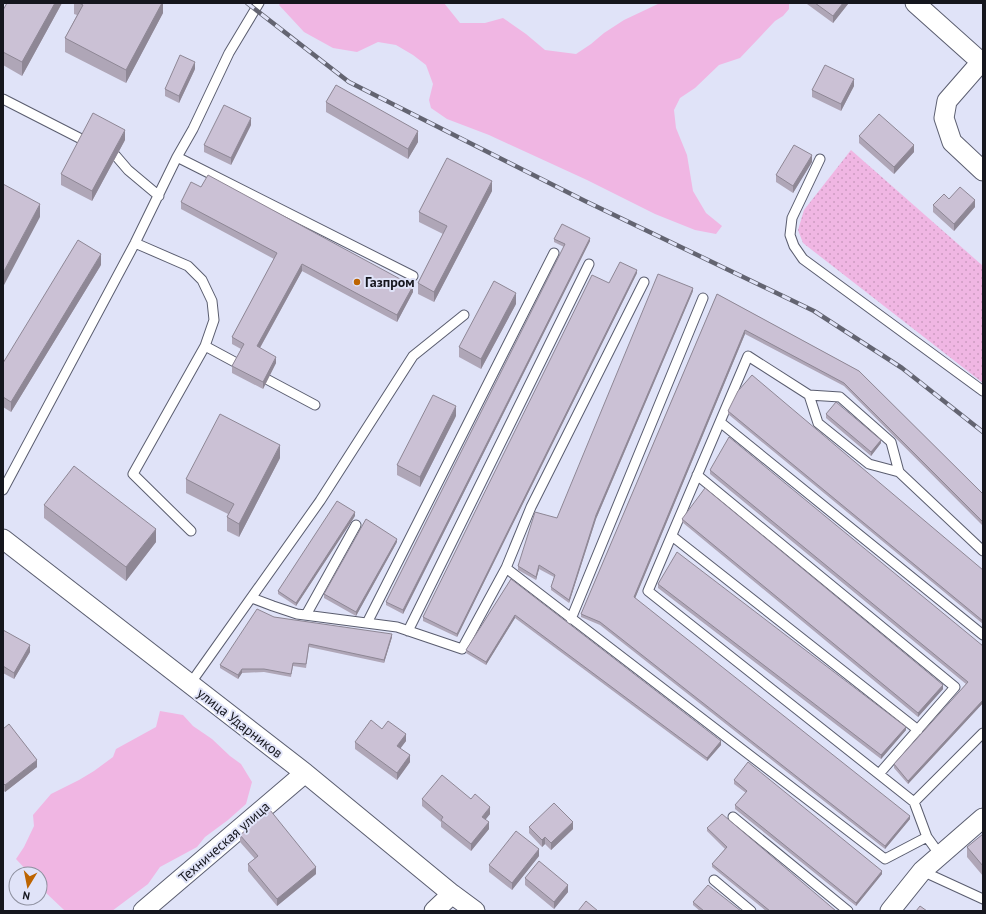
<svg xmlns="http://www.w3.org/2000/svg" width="986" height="914" viewBox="0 0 986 914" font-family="'PT Sans',sans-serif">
<defs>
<pattern id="garden-dots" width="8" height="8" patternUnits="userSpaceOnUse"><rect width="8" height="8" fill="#f0b6e3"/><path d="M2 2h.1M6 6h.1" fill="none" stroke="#cd9cc2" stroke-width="1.8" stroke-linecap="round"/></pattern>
</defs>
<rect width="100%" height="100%" fill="#e0e3f8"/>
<path fill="#f0b6e3" d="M 280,3 L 444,3 L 460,23 L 485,23 L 503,18 L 526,34 L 545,50 L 576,54 L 591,44 L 604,33 L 624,20 L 660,3 L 789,3 L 789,9 L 783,16 L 775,21 L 740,58 L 719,65 L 695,88 L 680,98 L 674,110 L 676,128 L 687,155 L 693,191 L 706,213 L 722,226 L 716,234 L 695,230 L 655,214 L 587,180 L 489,135 L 447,119 L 431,108 L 429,100 L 433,84 L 426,65 L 413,55 L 396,45 L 378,42 L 357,52 L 333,48 L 304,32 L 279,5 Z
M 160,711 L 183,715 L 193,726 L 212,739 L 230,756 L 241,764 L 252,782 L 246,804 L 228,820 L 205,837 L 197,847 L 160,867 L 148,884 L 112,911 L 65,911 L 63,909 L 44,891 L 40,886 L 40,874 L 30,874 L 16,859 L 24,847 L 34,826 L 33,815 L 51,794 L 79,780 L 94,771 L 113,757 L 116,749 L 156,727 Z"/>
<path fill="url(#garden-dots)" d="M 851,150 L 983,266 L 983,383 L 803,243 L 798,230 L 804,210 Z"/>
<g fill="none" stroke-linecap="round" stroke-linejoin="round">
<defs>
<path id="service" d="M 3,99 L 91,144
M 106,151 L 116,156 L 128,170 L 159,196
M 177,157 L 413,276
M 820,159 L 792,218 L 790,235 L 794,246 L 803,259 L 983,391
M 135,243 L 188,266 L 202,280 L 212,301 L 214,320 L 205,346 L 133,474 L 191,531
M 205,346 L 244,367
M 257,374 L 315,405
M 809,395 L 840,397 L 891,442 L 899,472
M 720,422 L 983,635
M 697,475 L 955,687 L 879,774
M 3,490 L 135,243 L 177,157 L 193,129 L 229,53 L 259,3
M 672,536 L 918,730
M 506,568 L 531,507 L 644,282
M 252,598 L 273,606 L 297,614 L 397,627 L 462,649 L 506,568 L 885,859 L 927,837
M 306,615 L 356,525
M 571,619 L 703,298
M 367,623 L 554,253
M 408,631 L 589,264
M 190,684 L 320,501 L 413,356 L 464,315
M 914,802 L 983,733
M 733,817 L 848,911
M 940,855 L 927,837 L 914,802 L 648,591 L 748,356 L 809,395 L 818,423 L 869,464 L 899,472 L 983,551
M 922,871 L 983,899
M 714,880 L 751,911"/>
<path id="minor" d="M 915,3 L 981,62 L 947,101 L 944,118 L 952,142 L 983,171
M 3,539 L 305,773 L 452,894 L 475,911
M 143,911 L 305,773
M 434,911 L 452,894
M 890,911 L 922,871 L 983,818"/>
</defs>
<use href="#service" stroke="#5a5d6f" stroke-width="11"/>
<use href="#minor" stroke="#5a5d6f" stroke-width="21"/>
<use href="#service" stroke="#fff" stroke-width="9"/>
<use href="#minor" stroke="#fff" stroke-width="19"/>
<defs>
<path id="rail" d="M 247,3 L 349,82 L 585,201 L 814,311 L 902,368 L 983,432"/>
</defs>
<use href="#rail" stroke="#636471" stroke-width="4.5"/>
<use href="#rail" stroke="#e0e3f8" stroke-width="3" stroke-dasharray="9" stroke-linecap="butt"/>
</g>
<path fill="#afa6b7" d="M 7,3 L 62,3 L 22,76 L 3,65 L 3,10 Z
M 74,3 L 163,3 L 163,13 L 126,83 L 65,52 L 65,38 L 77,15 L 74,14 Z
M 807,3 L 848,3 L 848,4 L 833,23 L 807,4 Z
M 195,69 L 179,103 L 165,96 L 165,89 Z
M 854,86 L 841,111 L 812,97 L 812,90 Z
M 326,102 L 418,142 L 408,159 L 326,112 Z
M 251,125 L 231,165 L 204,152 L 204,145 Z
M 859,136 L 914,152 L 894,174 L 859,143 Z
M 125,140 L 92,201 L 61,185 L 61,174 Z
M 812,162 L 793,193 L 776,182 L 776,175 Z
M 201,187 L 413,292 L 397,322 L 302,271 L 260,348 L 276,363 L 263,389 L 232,373 L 232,366 L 241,349 L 232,344 L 232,337 L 274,259 L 181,209 L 181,202 Z
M 492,191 L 434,302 L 418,294 L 418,283 L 443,234 L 419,222 L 419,212 Z
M 949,199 L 975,207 L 954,231 L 933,212 L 933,205 Z
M 554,239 L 590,241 L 403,614 L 386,605 L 386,602 L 564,247 L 554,242 Z
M 101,265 L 11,412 L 3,407 L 3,363 Z
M 637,273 L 457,637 L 423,621 L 423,617 L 609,283 Z
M 693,291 L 596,519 L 569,603 L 551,590 L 551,587 L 554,577 L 539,569 L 536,580 L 518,570 L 518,566 L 557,518 Z
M 717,294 L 859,371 L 983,494 L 983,526 L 844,386 L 745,334 L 635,598 L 910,819 L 885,849 L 600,625 L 581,617 L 581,614 Z
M 516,304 L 481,369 L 459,357 L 459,347 Z
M 728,411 L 983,570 L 983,624 L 728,414 Z
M 826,414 L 881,443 L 871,456 L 826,418 Z
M 456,416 L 420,487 L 397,475 L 397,465 Z
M 280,458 L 239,537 L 227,531 L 227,517 L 228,514 L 186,493 L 186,479 Z
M 710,470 L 983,646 L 983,703 L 908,784 L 894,768 L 894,764 L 966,684 L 710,474 Z
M 44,505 L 156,542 L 126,581 L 44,518 Z
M 355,516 L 296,606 L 278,594 L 278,591 Z
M 682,519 L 943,689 L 918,717 L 682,522 Z
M 397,542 L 356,616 L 324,598 L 324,594 Z
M 511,579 L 721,745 L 707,761 L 515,618 L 486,665 L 466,653 L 466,650 Z
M 658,584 L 906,730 L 881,759 L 658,588 Z
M 274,617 L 392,637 L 384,663 L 309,647 L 306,668 L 293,666 L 291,677 L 264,672 L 242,673 L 238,679 L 220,668 L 220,665 Z
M 3,630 L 30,652 L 14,679 L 3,673 Z
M 3,729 L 37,767 L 5,792 L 3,790 Z
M 382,729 L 406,741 L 400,748 L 410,762 L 397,780 L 355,749 L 355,742 Z
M 734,780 L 882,874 L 856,906 L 735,809 L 735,805 L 746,793 L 734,784 Z
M 422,799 L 471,799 L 490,814 L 485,820 L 489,829 L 471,851 L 441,827 L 441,822 L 422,806 Z
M 529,827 L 573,829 L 551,850 L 545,844 L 542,847 L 529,833 Z
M 707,828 L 836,911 L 766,911 L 712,867 L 712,864 L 725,849 L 707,831 Z
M 983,834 L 983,876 L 967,857 L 967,847 Z
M 240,835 L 316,874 L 277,906 L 248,871 L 248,864 L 255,859 L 240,842 Z
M 539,856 L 512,890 L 489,872 L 489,865 Z
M 525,878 L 568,892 L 554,909 L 525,885 Z
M 693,902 L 741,911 L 700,911 L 693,905 Z"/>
<path fill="#8e8795" d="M 55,3 L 62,3 L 22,76 L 22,62 Z
M 162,3 L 163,3 L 163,13 L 126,83 L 126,70 Z
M 843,3 L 848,3 L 848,4 L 833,23 L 833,16 Z
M 195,62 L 195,69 L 179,103 L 179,96 Z
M 854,79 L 854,86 L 841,111 L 841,104 Z
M 251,118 L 251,125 L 231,165 L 231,158 Z
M 125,130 L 125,140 L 92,201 L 92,191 Z
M 418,131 L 418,142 L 408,159 L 408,149 Z
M 914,145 L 914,152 L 894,174 L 894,167 Z
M 812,155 L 812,162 L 793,193 L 793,186 Z
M 492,181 L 492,191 L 434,302 L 434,292 Z
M 975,200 L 975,207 L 954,231 L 954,224 Z
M 40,204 L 40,217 L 3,287 L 3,273 Z
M 590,238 L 590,241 L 403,614 L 403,610 Z
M 101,254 L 101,265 L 11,412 L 11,402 Z
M 302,264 L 302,271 L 257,353 L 257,346 Z
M 637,270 L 637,273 L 457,637 L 457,634 Z
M 413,286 L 413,292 L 397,322 L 397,315 Z
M 693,288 L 693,291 L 596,519 L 569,603 L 569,600 L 596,515 Z
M 516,293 L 516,304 L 481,369 L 481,359 Z
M 745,330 L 745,334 L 634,601 L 634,597 Z
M 276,357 L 276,363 L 263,389 L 263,382 Z
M 456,406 L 456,416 L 420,487 L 420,477 Z
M 881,440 L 881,443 L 871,456 L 871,452 Z
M 280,445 L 280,458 L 239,537 L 239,524 Z
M 355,512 L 355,516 L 296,606 L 296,603 Z
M 156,529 L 156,542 L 126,581 L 126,567 Z
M 397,539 L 397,542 L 356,616 L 356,612 Z
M 539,565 L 539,569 L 536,580 L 536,577 Z
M 515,615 L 515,618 L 486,665 L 486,662 Z
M 392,634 L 392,637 L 384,663 L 384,660 Z
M 30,645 L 30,652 L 14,679 L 14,673 Z
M 242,669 L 242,673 L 238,679 L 238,675 Z
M 943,685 L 943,689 L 918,717 L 918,713 Z
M 983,700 L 983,703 L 908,784 L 908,781 Z
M 906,727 L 906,730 L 881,759 L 881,755 Z
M 406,734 L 406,741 L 397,753 L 397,746 Z
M 721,741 L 721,745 L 707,761 L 707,758 Z
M 410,755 L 410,762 L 397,780 L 397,773 Z
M 37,760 L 37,767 L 5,792 L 5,785 Z
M 490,807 L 490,814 L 482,824 L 482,817 Z
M 910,816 L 910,819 L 885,849 L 885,846 Z
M 489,822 L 489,829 L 471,851 L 471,844 Z
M 573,822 L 573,829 L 551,850 L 551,843 Z
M 545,837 L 545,844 L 542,847 L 542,840 Z
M 539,849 L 539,856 L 512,890 L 512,883 Z
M 316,867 L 316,874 L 277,906 L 277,899 Z
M 882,871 L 882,874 L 856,906 L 856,903 Z
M 568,885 L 568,892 L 554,909 L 554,902 Z"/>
<path fill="#cbc1d5" stroke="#8e8795" d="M 7,3 L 55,3 L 22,62 L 3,52 L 3,10 Z
M 79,3 L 162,3 L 126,70 L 65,38 L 83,5 Z
M 815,3 L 843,3 L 833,16 Z
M 180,55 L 195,62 L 179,96 L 165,89 Z
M 825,65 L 854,79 L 841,104 L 812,90 Z
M 336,85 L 418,131 L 408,149 L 326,102 Z
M 224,105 L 251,118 L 231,158 L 204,145 Z
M 93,113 L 125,130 L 92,191 L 61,174 Z
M 879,114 L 914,145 L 894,167 L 859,136 Z
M 794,145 L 812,155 L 793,186 L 776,175 Z
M 447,158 L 492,181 L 434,292 L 418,283 L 447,226 L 419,212 Z
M 208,175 L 413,286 L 397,315 L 302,264 L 257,346 L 276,357 L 263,382 L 232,366 L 244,344 L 232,337 L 277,253 L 181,202 L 191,182 L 201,187 Z
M 3,184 L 40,204 L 3,273 Z
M 960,187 L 975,200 L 954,224 L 933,205 L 944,194 L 949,199 Z
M 562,224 L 590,238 L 403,610 L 386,602 L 565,244 L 554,239 Z
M 78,240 L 101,254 L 11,402 L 3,397 L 3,363 Z
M 620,262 L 637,270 L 457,634 L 423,617 L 592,275 L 609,283 Z
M 658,274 L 693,288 L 596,515 L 569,600 L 551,587 L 555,575 L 539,565 L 536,577 L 518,566 L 535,512 L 557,518 Z
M 494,281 L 516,293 L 481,359 L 459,347 Z
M 717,294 L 859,371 L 983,494 L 983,522 L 844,383 L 745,330 L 634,597 L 910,816 L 885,846 L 600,622 L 581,614 Z
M 752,375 L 983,570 L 983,621 L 728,411 L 738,391 Z
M 433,395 L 456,406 L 420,477 L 397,465 Z
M 836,402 L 881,440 L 871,452 L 826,414 Z
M 220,414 L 280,445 L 239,524 L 227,517 L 234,504 L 186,479 Z
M 729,437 L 983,646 L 983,700 L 908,781 L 894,764 L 968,682 L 710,470 Z
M 74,466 L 156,529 L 126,567 L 44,505 Z
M 705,488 L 943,685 L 918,713 L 682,519 Z
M 337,501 L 355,512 L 296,603 L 278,591 Z
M 366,519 L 397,539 L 356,612 L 324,594 Z
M 677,552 L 906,727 L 881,755 L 658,584 Z
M 511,579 L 721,741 L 707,758 L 515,615 L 486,662 L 466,650 Z
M 257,609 L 274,617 L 392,634 L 384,660 L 309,644 L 306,664 L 293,663 L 291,674 L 264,669 L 242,669 L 238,675 L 220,665 Z
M 3,630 L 30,645 L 14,673 L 3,666 Z
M 371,720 L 382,729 L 388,721 L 406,734 L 397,746 L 410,755 L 397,773 L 355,742 Z
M 9,724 L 37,760 L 5,785 L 3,783 L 3,729 Z
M 748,762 L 882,871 L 856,903 L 735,805 L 747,791 L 734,780 Z
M 442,775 L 471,799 L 475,794 L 490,807 L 482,817 L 489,822 L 471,844 L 441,820 L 443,817 L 422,799 Z
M 554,803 L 573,822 L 551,843 L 545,837 L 542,840 L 529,827 Z
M 270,810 L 316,867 L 277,899 L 248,864 L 258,856 L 240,835 Z
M 722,814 L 836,911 L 770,911 L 712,864 L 727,847 L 707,828 Z
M 516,831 L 539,849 L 512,883 L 489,865 Z
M 983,834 L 983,866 L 967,847 Z
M 539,861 L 568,885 L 554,902 L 525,878 Z
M 708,885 L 741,911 L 704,911 L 693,902 Z
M 586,901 L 598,911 L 578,911 Z
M 920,906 L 927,911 L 916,911 Z"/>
<circle fill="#bd6400" stroke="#e0e3f8" stroke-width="1.5" cx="357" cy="282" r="4"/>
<g text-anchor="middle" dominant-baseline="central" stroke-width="4" stroke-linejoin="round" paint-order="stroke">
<g font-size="14" font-weight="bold" fill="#15161d" stroke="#e0e3f8" text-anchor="start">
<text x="365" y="282">Газпром</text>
</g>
<g font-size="14" fill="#15161d" stroke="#e0e3f8">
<text transform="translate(240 723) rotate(38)">улица Ударников</text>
<text transform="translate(224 842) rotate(-41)">Техническая улица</text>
</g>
</g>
<rect width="986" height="914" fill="none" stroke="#15161d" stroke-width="8"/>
<g transform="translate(28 886) rotate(190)"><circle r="19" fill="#e0e3f8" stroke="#8f91a0"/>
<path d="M0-3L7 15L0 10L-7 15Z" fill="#bd6400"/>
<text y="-6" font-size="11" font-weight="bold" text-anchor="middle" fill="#15161d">N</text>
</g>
</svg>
